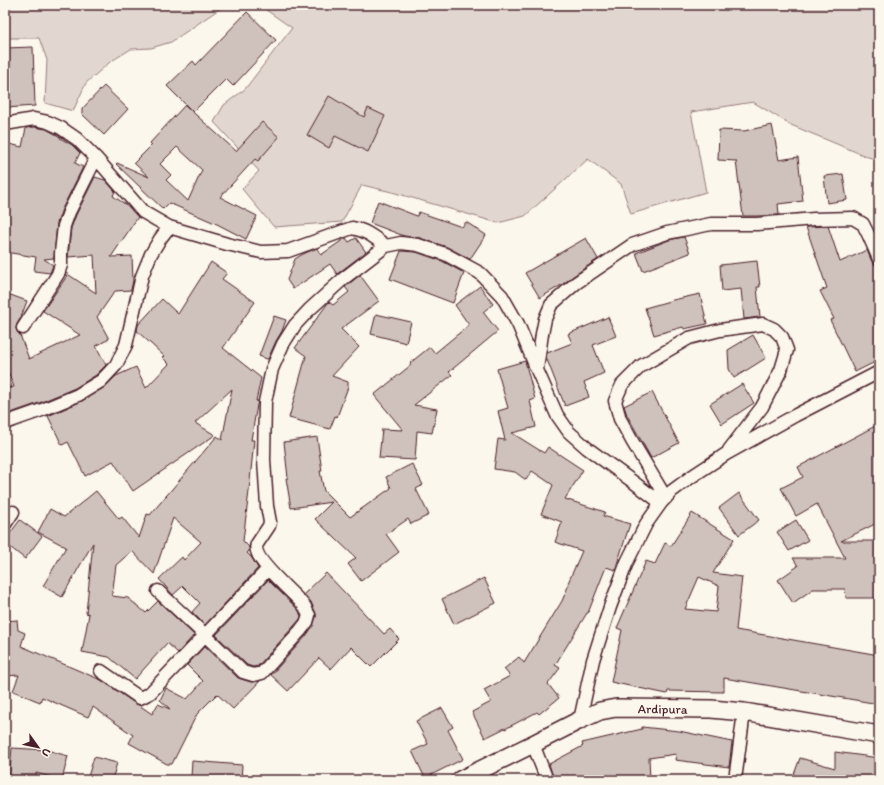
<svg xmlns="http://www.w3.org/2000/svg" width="884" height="785" viewBox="0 0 884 785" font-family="Itim,sans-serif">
<rect width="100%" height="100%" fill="#fbf7ec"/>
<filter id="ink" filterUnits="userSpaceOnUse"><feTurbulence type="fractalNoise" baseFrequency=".025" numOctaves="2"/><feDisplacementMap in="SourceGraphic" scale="8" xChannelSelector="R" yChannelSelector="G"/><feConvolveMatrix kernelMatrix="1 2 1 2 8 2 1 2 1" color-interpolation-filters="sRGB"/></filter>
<g filter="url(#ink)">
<path fill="#e2d7d0" stroke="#967b7e" d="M 5,5 L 225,5 L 196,25 L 171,42 L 151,48 L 131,49 L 110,62 L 86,83 L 73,111 L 45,103 L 47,60 L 39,38 L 5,38 Z
M 259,5 L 879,5 L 879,160 L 868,157 L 791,125 L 753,102 L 691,112 L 706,192 L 631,214 L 621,184 L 588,159 L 525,216 L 498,223 L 392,192 L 362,185 L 342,222 L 274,227 L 242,189 L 259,171 L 214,122 L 224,105 L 245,89 L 292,28 Z"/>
<path fill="#cfc2bc" stroke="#4a1f2b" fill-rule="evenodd" d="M 247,12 L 276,40 L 233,86 L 226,79 L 193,112 L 167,86 L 193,61 L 196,65 Z
M 33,47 L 35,106 L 5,108 L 5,48 Z
M 104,86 L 128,109 L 104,135 L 82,114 L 82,109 Z
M 329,96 L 364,117 L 368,108 L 385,116 L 368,152 L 335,136 L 329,148 L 307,135 Z
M 185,105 L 236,151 L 262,122 L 279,137 L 258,161 L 255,159 L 220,197 L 257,216 L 246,239 L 217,224 L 169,203 L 163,209 L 116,164 L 117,163 L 149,177 L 134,163 L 152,145 L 150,143 ZM 177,147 L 202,170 L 188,201 L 166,180 L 171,175 L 160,164 Z
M 772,125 L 779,160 L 798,157 L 803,201 L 778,204 L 779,215 L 757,216 L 743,216 L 736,161 L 718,160 L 719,130 L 744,131 Z
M 34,127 L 46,129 L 57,135 L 60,137 L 60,138 L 72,145 L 80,153 L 75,163 L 83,167 L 62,209 L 57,223 L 54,258 L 44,259 L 53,265 L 50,273 L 34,271 L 36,257 L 5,252 L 5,143 L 22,147 L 26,128 Z
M 843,174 L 847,200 L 827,203 L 824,176 Z
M 95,177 L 105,180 L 115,191 L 113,196 L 128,206 L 138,217 L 111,257 L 132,256 L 133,280 L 131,290 L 115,291 L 97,317 L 109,339 L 96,346 L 106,365 L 96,375 L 75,388 L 39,403 L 5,415 L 5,388 L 14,387 L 5,364 L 5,293 L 27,301 L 21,317 L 17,324 L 16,328 L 17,332 L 20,335 L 29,359 L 80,335 L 43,311 L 67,276 L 65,275 L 66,273 L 96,293 L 94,255 L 68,257 L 71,228 L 76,215 Z
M 378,201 L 417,216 L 419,212 L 462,227 L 466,222 L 486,235 L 470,259 L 447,247 L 420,238 L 404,236 L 370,223 Z
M 828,226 L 840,262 L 867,250 L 872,262 L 875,265 L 879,266 L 879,360 L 855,372 L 830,320 L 834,319 L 820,291 L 827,288 L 806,227 Z
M 684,237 L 690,253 L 643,271 L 636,253 L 669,240 Z
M 346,238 L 349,242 L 356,238 L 366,252 L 337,274 L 330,264 L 293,289 L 287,280 L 295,259 L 303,254 L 317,248 L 321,255 L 344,239 Z
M 586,238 L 598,259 L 572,277 L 563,284 L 540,298 L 525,273 Z
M 401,251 L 416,252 L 442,261 L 464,273 L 453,303 L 390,279 Z
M 757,261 L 760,287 L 757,287 L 760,317 L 744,319 L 741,289 L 722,291 L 720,265 Z
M 211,262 L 227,273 L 222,279 L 255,302 L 223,348 L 261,378 L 256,401 L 258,401 L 257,405 L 251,440 L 254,440 L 249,491 L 243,541 L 249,547 L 249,551 L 247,553 L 252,558 L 258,568 L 205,625 L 192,612 L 200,603 L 183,586 L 173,595 L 159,579 L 182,557 L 184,560 L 201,542 L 173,518 L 154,574 L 132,551 L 116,565 L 112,596 L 128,598 L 146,613 L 158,601 L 194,635 L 178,653 L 167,643 L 135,679 L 109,657 L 82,652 L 89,614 L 86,613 L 93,543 L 62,597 L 43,586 L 66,547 L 38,532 L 50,509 L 64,517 L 96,491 L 119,519 L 122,517 L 139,538 L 147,514 L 150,515 L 217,436 L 222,440 L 232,389 L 195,423 L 215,435 L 133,491 L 113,461 L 85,476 L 68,442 L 62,445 L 48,416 L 82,401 L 105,387 L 116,376 L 136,367 L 146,388 L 169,364 L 162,357 L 164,356 L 137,331 L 138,325 L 162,299 L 178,314 Z
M 360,275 L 379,301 L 341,329 L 359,347 L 332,376 L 348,382 L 348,387 L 337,417 L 335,416 L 330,429 L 289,418 L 306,356 L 295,348 L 328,303 L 329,302 L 333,305 L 349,292 L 345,287 Z
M 480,286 L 493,304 L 483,312 L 498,331 L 449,372 L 452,375 L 414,405 L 437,409 L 432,433 L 417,431 L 415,460 L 379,458 L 382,429 L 403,430 L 374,395 L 411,365 L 410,363 L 430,347 L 435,353 L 469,325 L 455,305 Z
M 700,294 L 707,324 L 684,329 L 683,327 L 654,335 L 645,308 L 673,300 Z
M 376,314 L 411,322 L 406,343 L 371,334 Z
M 274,316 L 286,320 L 282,331 L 276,341 L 268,359 L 267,359 L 259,356 Z
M 608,317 L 616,336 L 593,345 L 604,373 L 584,382 L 589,397 L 565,406 L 546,357 L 547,353 L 572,343 L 568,334 Z
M 753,335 L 766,358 L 734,378 L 729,369 L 728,350 Z
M 525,361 L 535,399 L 530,401 L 536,427 L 512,433 L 544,453 L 548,447 L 583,470 L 565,499 L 605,512 L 603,516 L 630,524 L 615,570 L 606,567 L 588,613 L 587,613 L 555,665 L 560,668 L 548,684 L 559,698 L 539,714 L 537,712 L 505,729 L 505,728 L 485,738 L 472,712 L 491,702 L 484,690 L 510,676 L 504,669 L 519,657 L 524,663 L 562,601 L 569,584 L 568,583 L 582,551 L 555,542 L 562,522 L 541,514 L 553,485 L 532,471 L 526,480 L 515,472 L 494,469 L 498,439 L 505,440 L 498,411 L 508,408 L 497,369 Z
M 742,384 L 754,403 L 722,424 L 710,404 Z
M 652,392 L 679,443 L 651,458 L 627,415 L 624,406 Z
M 879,424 L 879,522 L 841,541 L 879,541 L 879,598 L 846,598 L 845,589 L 813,589 L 793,603 L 778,580 L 798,566 L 793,558 L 845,558 L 817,504 L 796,516 L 781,488 L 803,477 L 798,467 Z
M 317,437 L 322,471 L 320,471 L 324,491 L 350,517 L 391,488 L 386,477 L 412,464 L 423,485 L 416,489 L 429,515 L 411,524 L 408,519 L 386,534 L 399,552 L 361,581 L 348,564 L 356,558 L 315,519 L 332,502 L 291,508 L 286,478 L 288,478 L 284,442 Z
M 739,493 L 759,520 L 739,535 L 719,508 Z
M 692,513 L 734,539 L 713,573 L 742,577 L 736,630 L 879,655 L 879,704 L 724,678 L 724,692 L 668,691 L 667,694 L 611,682 L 622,630 L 617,628 L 646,561 L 655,564 L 665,543 L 671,546 ZM 699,577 L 719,586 L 716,612 L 685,609 Z
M 20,520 L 42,536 L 25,559 L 5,543 L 5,540 Z
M 796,520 L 808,540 L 789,551 L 777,532 Z
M 326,573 L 384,634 L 390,629 L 399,639 L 371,667 L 351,647 L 331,669 L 319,658 L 288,691 L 271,675 L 306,636 L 313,626 L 316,617 L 316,614 L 311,602 L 304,594 Z
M 484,578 L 496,603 L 454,624 L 442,599 Z
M 268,580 L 295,606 L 299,611 L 301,616 L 300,619 L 294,626 L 258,666 L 253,667 L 247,665 L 216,635 Z
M 17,620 L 18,630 L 25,633 L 21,646 L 101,680 L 136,704 L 139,705 L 152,714 L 158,704 L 170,709 L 160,700 L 166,688 L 187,699 L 203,681 L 187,665 L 205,646 L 238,678 L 251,682 L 260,681 L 233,709 L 217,694 L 197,714 L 172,764 L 167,764 L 129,743 L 133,735 L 93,707 L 88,717 L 42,697 L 40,702 L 13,691 L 19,675 L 5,676 L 5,621 Z
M 442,708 L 453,727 L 448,730 L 463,759 L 425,778 L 412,751 L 428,744 L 416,721 Z
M 642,727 L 679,731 L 732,742 L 729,767 L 675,760 L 676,754 L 649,758 L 650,780 L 554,780 L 549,764 L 583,746 L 582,743 L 642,729 Z
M 12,748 L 47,750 L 68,756 L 62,780 L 36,773 L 36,780 L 9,780 Z
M 835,752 L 879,758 L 879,780 L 792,780 L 800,758 L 835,768 Z
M 94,757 L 117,763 L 112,780 L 87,780 Z
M 192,761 L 242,765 L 241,780 L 197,780 L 191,777 Z"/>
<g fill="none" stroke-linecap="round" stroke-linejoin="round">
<defs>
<path id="street" d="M 5,124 L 34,119 L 48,122 L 61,128 L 77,139 L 96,158 L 143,212 L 169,227 L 227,244 L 261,252 L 288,251 L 352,228 C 366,230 375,238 386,246
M 23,328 L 58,274 L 61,265 L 61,253 L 64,226 L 69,212 L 96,158
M 537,369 L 542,334 L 545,319 L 551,305 L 576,283 L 632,245 L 667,233 L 711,224 L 757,224 L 814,219 L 853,218 L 863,224 L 869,236 L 879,259
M 5,423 L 42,410 L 78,395 L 101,381 L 116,365 L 126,345 L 142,276 L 151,254 L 160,239 L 169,227
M 666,498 L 632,441 L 620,419 L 615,401 L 622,385 L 641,366 L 689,338 L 720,330 L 763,324 L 774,329 L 782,337 L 787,350 L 781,370 L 762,407 L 729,450
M 5,524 L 13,512
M 158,591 L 205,635 L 243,672 L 253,675 L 258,674 L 262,673 L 300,631 L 307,622 L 309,615 C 307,612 306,609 305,607 C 296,594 250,559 257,544 L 269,526 L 270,522 L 267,506 L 264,460 L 265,402 L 272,369 L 283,344 L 295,325 L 309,310 L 343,279 L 386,246 L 401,243 L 418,245 L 445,254 L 480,273 L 502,296 L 518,324 L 537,370 L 557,415 L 569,432 L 587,448 L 632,481 L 661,503
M 101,671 L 140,698 L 150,693 L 268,569
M 580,720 L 593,660 L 610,607 L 627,562 L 646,524 L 661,503 L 672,491 L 691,477 L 726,454 L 796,415 L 879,372
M 533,744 L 547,780
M 735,780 L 744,712"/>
<g id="secondary">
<path id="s1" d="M 460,780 L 533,744 L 580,720 L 600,711 L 616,708 L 711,709 L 744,712 L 879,735"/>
</g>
</defs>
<use href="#street" stroke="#4a1f2b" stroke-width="15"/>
<use href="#secondary" stroke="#4a1f2b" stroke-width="20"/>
<use href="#street" stroke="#fbf7ec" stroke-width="12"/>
<use href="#secondary" stroke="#fbf7ec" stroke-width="17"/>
</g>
</g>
<g text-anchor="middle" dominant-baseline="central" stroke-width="3" stroke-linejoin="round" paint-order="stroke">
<g font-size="13" fill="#4a1f2b" stroke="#fbf7ec">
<text stroke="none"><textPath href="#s1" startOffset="219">Ardipura</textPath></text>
</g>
</g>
<rect width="884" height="785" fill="none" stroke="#fbf7ec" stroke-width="20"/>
<rect x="10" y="10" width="864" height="765" fill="none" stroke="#4a1f2b" stroke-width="1.5" filter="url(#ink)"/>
<g transform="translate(38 747) rotate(123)" stroke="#fbf7ec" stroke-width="3" paint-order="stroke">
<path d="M0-3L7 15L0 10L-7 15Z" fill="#4a1f2b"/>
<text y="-6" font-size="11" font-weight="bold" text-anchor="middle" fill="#4a1f2b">U</text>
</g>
</svg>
